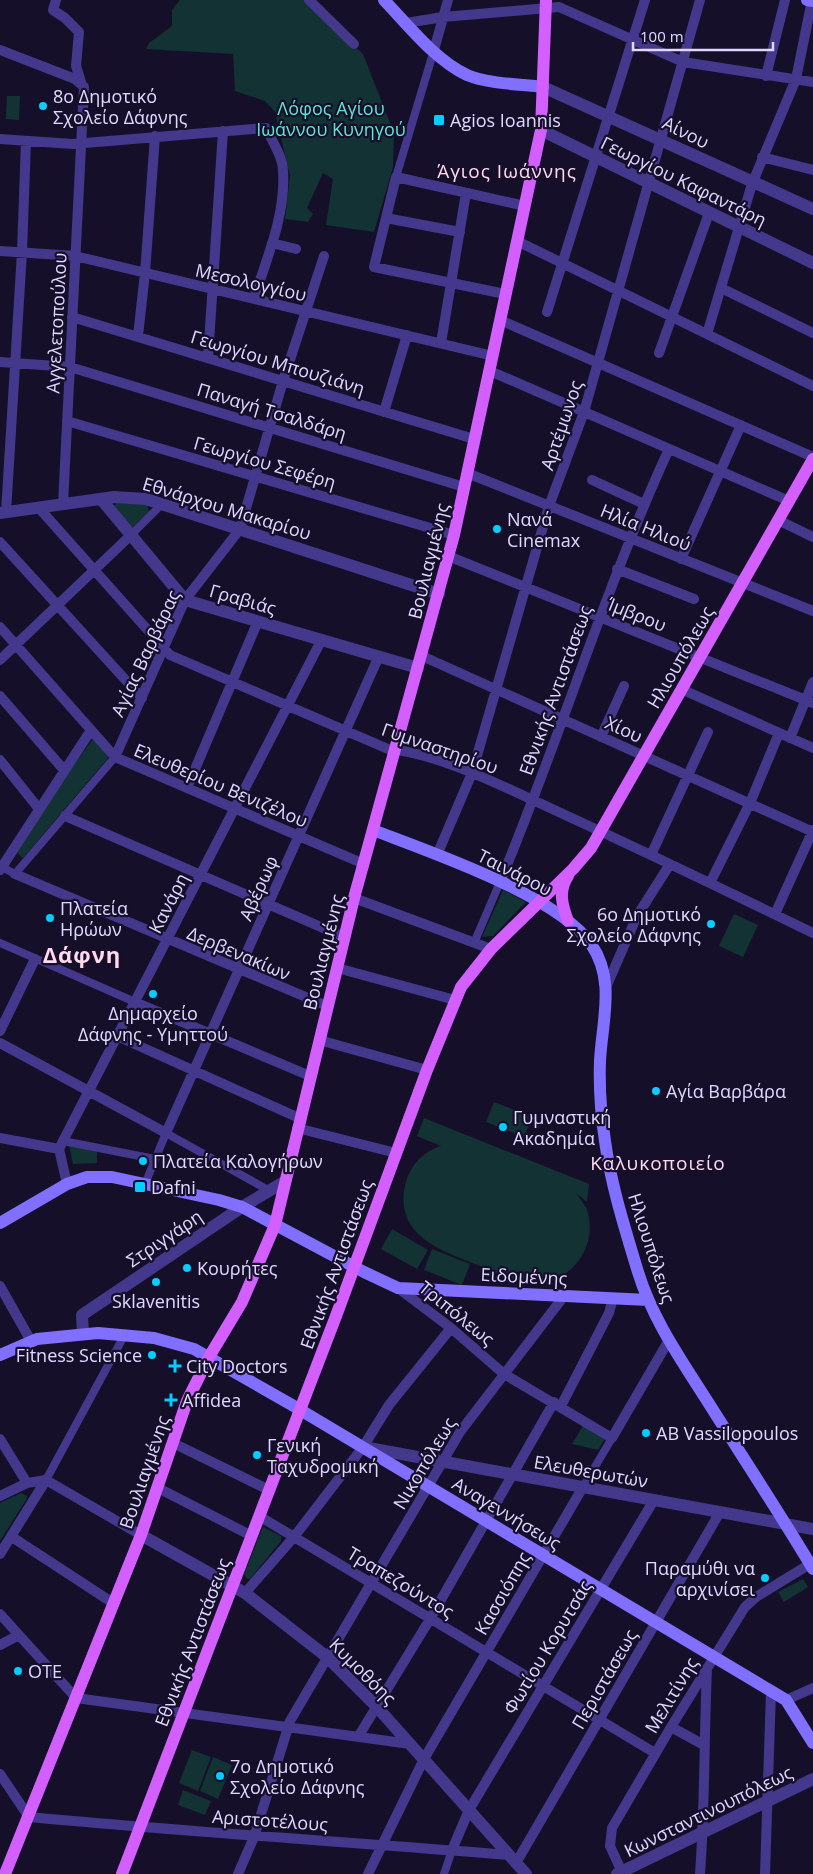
<svg xmlns="http://www.w3.org/2000/svg" width="813" height="1874" viewBox="0 0 813 1874" font-family="'Open Sans',sans-serif">
<rect width="100%" height="100%" fill="#160f2a"/>
<path fill="#123234" d="M 180,0 L 304,0 L 363,54 L 394,133 L 393,167 L 374,232 L 326,225 L 333,179 L 323,173 L 307,208 L 313,214 L 308,222 L 285,219 L 290,176 L 275,112 L 265,101 L 235,91 L 233,54 L 146,49 L 149,43 L 172,26 L 172,10 Z
M 7,96 L 20,96 L 19,120 L 6,119 Z
M 116,503 L 147,504 L 149,512 L 132,528 L 114,506 Z
M 93,739 L 101,746 L 108,758 L 23,858 L 17,853 L 51,796 Z
M 503,890 L 526,902 L 493,936 L 482,937 Z
M 734,914 L 758,925 L 743,957 L 719,946 Z
M 494,1102 L 532,1117 L 524,1137 L 486,1122 Z
M 424,1118 L 589,1184 L 587,1202 L 577,1194 C 580,1199 585,1205 587,1210 C 599,1246 571,1284 533,1284 C 516,1283 499,1273 483,1267 C 446,1252 394,1238 405,1186 C 409,1167 422,1152 441,1146 L 417,1136 Z
M 69,1144 L 97,1150 L 97,1163 L 73,1164 Z
M 392,1229 L 428,1250 L 417,1269 L 381,1249 Z
M 432,1249 L 470,1264 L 462,1285 L 424,1270 Z
M 584,1424 L 606,1437 L 598,1450 L 572,1444 Z
M 21,1493 L 27,1496 L 26,1500 L 0,1541 L 0,1503 Z
M 263,1527 L 281,1536 L 281,1541 L 250,1579 L 247,1579 L 244,1574 Z
M 803,1579 L 808,1587 L 784,1602 L 778,1592 Z
M 192,1750 L 211,1757 L 198,1791 L 179,1783 Z
M 213,1757 L 232,1765 L 218,1799 L 200,1791 Z
M 183,1790 L 211,1801 L 205,1815 L 178,1805 Z"/>
<g fill="none" stroke-linecap="round" stroke-linejoin="round">
<path stroke="#43388b" stroke-width="8" d="M 396,177 L 434,50
M 131,535 L 162,504
M 2,867 L 15,874 L 115,757
M 0,943 L 135,1002
M 474,943 L 500,882
M 63,1141 L 155,1159
M 145,1184 L 166,1133 L 270,1191
M 46,1480 L 125,1334
M 583,1487 L 612,1438
M 444,1874 L 452,1850"/>
<path stroke="#43388b" stroke-width="10" d="M 56,0 L 53,10 L 65,18 L 79,32 L 76,66 L 81,82
M 309,0 L 354,44
M 406,23 L 443,17 L 559,7 L 683,62 L 813,82
M 0,50 L 75,79 L 84,87 L 63,504
M 434,50 L 448,0
M 766,76 L 785,0
M 0,139 L 73,144 L 266,128 C 272,141 283,157 283,171 C 286,214 267,258 254,298
M 762,157 L 813,170
M 386,218 L 460,232
M 517,241 L 813,386
M 272,243 L 296,249
M 0,251 L 75,256 L 493,356
M 721,288 L 813,333
M 505,294 L 374,267 L 396,177 L 525,206
M 547,312 L 645,0
M 72,317 L 474,439
M 500,320 L 813,457
M 707,334 L 752,184 L 796,79 L 812,0
M 138,336 L 145,273 L 155,136
M 441,343 L 466,193
M 659,353 L 709,213
M 208,358 L 223,131
M 0,362 L 70,367 L 464,487
M 490,371 L 789,501
M 384,412 L 407,335
M 67,421 L 454,535
M 467,473 L 813,611
M 592,480 L 644,504
M 38,507 L 170,655 L 388,749 C 438,753 502,786 548,807 C 637,848 725,890 813,933
M 6,512 L 22,252 L 26,141
M 778,520 L 813,537
M 0,542 L 142,698
M 448,556 L 813,703
M 681,559 L 741,425
M 617,569 L 694,599
M 0,627 L 115,757 L 364,864
M 422,656 L 813,832
M 0,660 L 131,535
M 681,689 L 813,748
M 0,696 L 64,770
M 601,737 L 624,686
M 790,738 L 813,682
M 115,757 L 185,600 L 240,529 L 283,381 L 324,256
M 0,760 L 39,809
M 187,788 L 258,621
M 65,816 L 344,937
M 437,855 L 472,773 L 549,506 L 584,412 L 700,0
M 651,855 L 708,732
M 0,870 L 91,730
M 15,874 L 327,1006
M 500,882 C 560,739 604,590 669,449
M 710,883 L 750,803 L 779,733
M 354,898 L 491,949
M 775,914 L 813,830
M 337,968 L 455,1000
M 607,985 L 637,916 L 670,864
M 135,1002 L 310,1076
M 0,1031 L 35,959
M 117,1036 L 299,1118
M 319,1040 L 427,1070
M 0,1043 L 166,1133 L 379,656
M 297,1128 L 396,1153
M 0,1138 L 59,1149
M 67,1184 L 59,1149 L 63,1141 L 322,639
M 0,1286 L 31,1341
M 398,1288 L 451,1328 L 504,1374 L 612,1438 L 669,1340
M 561,1406 L 609,1313 L 613,1298
M 0,1439 L 27,1483
M 173,1443 L 269,1490
M 46,1480 L 141,1535
M 158,1488 L 252,1536
M 0,1496 L 27,1483 L 46,1480
M 259,1516 L 655,1753
M 12,1537 L 113,1603
M 0,1554 L 46,1480
M 245,1593 L 294,1537 L 363,1447 L 389,1405 L 451,1328
M 0,1614 L 76,1698 L 410,1744
M 0,1645 L 19,1635
M 786,1700 L 813,1688
M 671,1727 L 704,1745
M 358,1737 L 430,1619 L 554,1402
M 0,1774 L 29,1817 C 189,1832 349,1842 509,1855
M 452,1850 L 469,1810 L 654,1500
M 516,1863 L 720,1512
M 622,1872 L 610,1846 L 612,1828 L 671,1727 L 745,1607 L 756,1597 L 810,1564
M 238,1874 L 254,1837 L 290,1721 L 460,1432 L 564,1296
M 368,1874 L 424,1759 L 583,1487
M 700,1874 C 705,1806 704,1737 707,1668
M 765,1874 L 771,1691"/>
<path stroke="#43388b" stroke-width="12" d="M 543,87 L 813,209
M 541,130 L 813,263
M 101,499 L 185,600 L 418,668
M 0,513 L 114,497 L 146,499 L 439,594
M 83,1334 L 82,1315 L 242,1207 L 284,1182
M 363,1447 L 813,1529
M 141,1535 L 245,1593 L 327,1657 L 376,1706 L 526,1874
M 617,1874 L 813,1779"/>
<path stroke="#816fff" stroke-width="12" d="M 384,0 C 408,25 435,60 467,75 C 489,84 519,84 543,87
M 807,0 L 813,1
M 373,830 C 430,852 557,895 591,944 C 616,980 602,1021 600,1061 C 599,1088 601,1115 605,1141 C 611,1185 625,1229 638,1272 C 652,1318 680,1358 706,1399 C 742,1456 779,1512 813,1569
M 0,1223 L 67,1184 L 87,1177 L 112,1177 L 219,1200 L 242,1207 L 364,1272 L 398,1288 L 648,1300
M 0,1355 L 37,1339 L 98,1333 L 154,1338 L 194,1349 L 292,1405 L 771,1691 L 786,1700 L 813,1743"/>
<path stroke="#d35fff" stroke-width="12" d="M 568,876 C 558,891 562,905 568,921
M 5,1874 L 141,1535 L 187,1401 L 209,1357 L 242,1302 L 275,1225 L 354,898 L 454,535 L 541,130 L 546,0
M 122,1874 L 336,1316 L 427,1070 L 461,987 L 491,949 L 573,869 L 591,848 L 813,459"/>
</g>
<g fill="#04cdff" stroke="#160f2a" stroke-width="2">
<circle cx="43" cy="106" r="5"/>
<rect x="433" y="114" width="12" height="12" rx="2.5"/>
<circle cx="497" cy="529" r="5"/>
<circle cx="50" cy="918" r="5"/>
<circle cx="711" cy="924" r="5"/>
<circle cx="153" cy="994" r="5"/>
<circle cx="656" cy="1091" r="5"/>
<circle cx="503" cy="1127" r="5"/>
<circle cx="143" cy="1161" r="5"/>
<rect x="134" y="1181" width="12" height="12" rx="2.5"/>
<circle cx="187" cy="1268" r="5"/>
<circle cx="156" cy="1282" r="5"/>
<circle cx="152" cy="1355" r="5"/>
<path d="M172.5 1358.5h5v5h5v5h-5v5h-5v-5h-5v-5h5z"/>
<path d="M168.5 1392.5h5v5h5v5h-5v5h-5v-5h-5v-5h5z"/>
<circle cx="646" cy="1433" r="5"/>
<circle cx="257" cy="1455" r="5"/>
<circle cx="765" cy="1578" r="5"/>
<circle cx="18" cy="1671" r="5"/>
<circle cx="220" cy="1776" r="5"/>
</g>
<g text-anchor="middle" dominant-baseline="central" stroke-width="4.5" stroke-linejoin="round" paint-order="stroke">
<g font-size="18" fill="#e0d8ff" stroke="#160f2a" text-anchor="start">
<text x="53" y="96">8ο Δημοτικό<tspan x="53" dy="21">Σχολείο Δάφνης</tspan></text>
<text x="450" y="120">Agios Ioannis</text>
<text x="507" y="519">Νανά<tspan x="507" dy="21">Cinemax</tspan></text>
<text x="60" y="908">Πλατεία<tspan x="60" dy="21">Ηρώων</tspan></text>
<text x="701" y="914" text-anchor="end">6ο Δημοτικό<tspan x="701" dy="21">Σχολείο Δάφνης</tspan></text>
<text x="153" y="1013" text-anchor="middle">Δημαρχείο<tspan x="153" dy="21">Δάφνης - Υμηττού</tspan></text>
<text x="666" y="1091">Αγία Βαρβάρα</text>
<text x="513" y="1117">Γυμναστική<tspan x="513" dy="21">Ακαδημία</tspan></text>
<text x="153" y="1161">Πλατεία Καλογήρων</text>
<text x="151" y="1187">Dafni</text>
<text x="197" y="1268">Κουρήτες</text>
<text x="156" y="1301" text-anchor="middle">Sklavenitis</text>
<text x="142" y="1355" text-anchor="end">Fitness Science</text>
<text x="186" y="1366">City Doctors</text>
<text x="182" y="1400">Affidea</text>
<text x="656" y="1433">AB Vassilopoulos</text>
<text x="267" y="1445">Γενική<tspan x="267" dy="21">Ταχυδρομική</tspan></text>
<text x="755" y="1568" text-anchor="end">Παραμύθι να<tspan x="755" dy="21">αρχινίσει</tspan></text>
<text x="28" y="1671">ΟΤΕ</text>
<text x="230" y="1766">7ο Δημοτικό<tspan x="230" dy="21">Σχολείο Δάφνης</tspan></text>
</g>
<g font-size="18" fill="#5de6d2" stroke="#160f2a">
<text x="331" y="108">Λόφος Αγίου<tspan x="331" dy="21">Ιωάννου Κυνηγού</tspan></text>
</g>
<g font-size="18" fill="#e0d8ff" stroke="#160f2a">
<text transform="translate(686 132) rotate(26)">Αίνου</text>
<text transform="translate(684 181) rotate(26)">Γεωργίου Καφαντάρη</text>
<text transform="translate(251 282) rotate(13)">Μεσολογγίου</text>
<text transform="translate(56 323) rotate(-87)">Αγγελετοπούλου</text>
<text transform="translate(278 362) rotate(17)">Γεωργίου Μπουζιάνη</text>
<text transform="translate(272 411) rotate(17)">Παναγή Τσαλδάρη</text>
<text transform="translate(561 425) rotate(-71)">Αρτέμωνος</text>
<text transform="translate(265 462) rotate(16)">Γεωργίου Σεφέρη</text>
<text transform="translate(227 508) rotate(17)">Εθνάρχου Μακαρίου</text>
<text transform="translate(646 527) rotate(22)">Ηλία Ηλιού</text>
<text transform="translate(428 561) rotate(-76)">Βουλιαγμένης</text>
<text transform="translate(243 599) rotate(16)">Γραβιάς</text>
<text transform="translate(637 614) rotate(22)">Ίμβρου</text>
<text transform="translate(145 653) rotate(-65)">Αγίας Βαρβάρας</text>
<text transform="translate(680 657) rotate(-60)">Ηλιουπόλεως</text>
<text transform="translate(555 690) rotate(-70)">Εθνικής Αντιστάσεως</text>
<text transform="translate(624 729) rotate(24)">Χίου</text>
<text transform="translate(440 748) rotate(19)">Γυμναστηρίου</text>
<text transform="translate(221 785) rotate(23)">Ελευθερίου Βενιζέλου</text>
<text transform="translate(515 872) rotate(27)">Ταινάρου</text>
<text transform="translate(258 888) rotate(-66)">Αβέρωφ</text>
<text transform="translate(168 903) rotate(-63)">Κανάρη</text>
<text transform="translate(323 952) rotate(-76)">Βουλιαγμένης</text>
<text transform="translate(239 953) rotate(23)">Δερβενακίων</text>
<text transform="translate(164 1238) rotate(-34)">Στριγγάρη</text>
<text transform="translate(652 1248) rotate(72)">Ηλιουπόλεως</text>
<text transform="translate(336 1264) rotate(-70)">Εθνικής Αντιστάσεως</text>
<text transform="translate(524 1276) rotate(3)">Ειδομένης</text>
<text transform="translate(457 1313) rotate(39)">Τριπόλεως</text>
<text transform="translate(424 1463) rotate(-59)">Νικοπόλεως</text>
<text transform="translate(591 1471) rotate(10)">Ελευθερωτών</text>
<text transform="translate(144 1472) rotate(-71)">Βουλιαγμένης</text>
<text transform="translate(507 1513) rotate(31)">Αναγεννήσεως</text>
<text transform="translate(401 1582) rotate(31)">Τραπεζούντος</text>
<text transform="translate(502 1593) rotate(-60)">Κασσιόπης</text>
<text transform="translate(192 1642) rotate(-69)">Εθνικής Αντιστάσεως</text>
<text transform="translate(547 1647) rotate(-59)">Φωτίου Κορυτσάς</text>
<text transform="translate(363 1671) rotate(45)">Κυμοθόης</text>
<text transform="translate(604 1679) rotate(-60)">Περιστάσεως</text>
<text transform="translate(671 1695) rotate(-59)">Μελιτίνης</text>
<text transform="translate(708 1811) rotate(-26)">Κωνσταντινουπόλεως</text>
<text transform="translate(270 1820) rotate(4)">Αριστοτέλους</text>
</g>
<g font-size="19" letter-spacing="1" fill="#ffdaee" stroke="#160f2a">
<text x="507" y="171">Άγιος Ιωάννης</text>
<text x="658" y="1163">Καλυκοποιείο</text>
</g>
<g font-size="22" font-weight="bold" letter-spacing="1" fill="#ffdaee" stroke="#160f2a">
<text x="82" y="954">Δάφνη</text>
</g>
</g>
<path d="M633 42v8h140v-8" fill="none" stroke="#e0d8ff" stroke-width="2.5"/>
<text x="640" y="42" font-size="15" fill="#e0d8ff" stroke="#160f2a" stroke-width="4" paint-order="stroke">100 m</text>
</svg>
